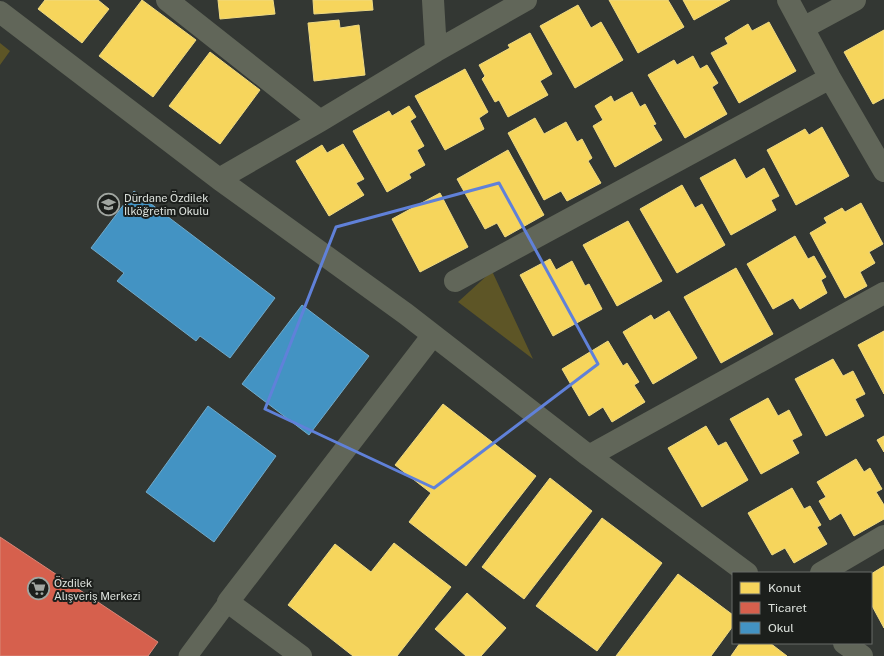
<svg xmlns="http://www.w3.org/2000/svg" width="884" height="656" viewBox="0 0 884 656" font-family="'Public Sans',sans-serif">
<rect width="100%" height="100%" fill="#333733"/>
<path fill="#5d5526" d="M 0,43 L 10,51 L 0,65 Z
M 492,271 L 533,359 L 458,302 Z"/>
<path fill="#f6d55c" stroke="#eed982" d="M 45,0 L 98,0 L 109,9 L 82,43 L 38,9 Z
M 142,0 L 196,40 L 153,97 L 99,56 Z
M 218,0 L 273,0 L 275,14 L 220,19 Z
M 313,0 L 372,0 L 373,10 L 314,14 Z
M 609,0 L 668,0 L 684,27 L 638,53 Z
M 683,0 L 730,0 L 694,20 Z
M 578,5 L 591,28 L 601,22 L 623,60 L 575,88 L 540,26 Z
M 339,20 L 340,28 L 359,25 L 365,75 L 314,81 L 308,23 Z
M 769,22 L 796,71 L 739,103 L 711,53 L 728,44 L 725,38 L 748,24 L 752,31 Z
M 884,30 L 884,98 L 873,104 L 844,52 Z
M 530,33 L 552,74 L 540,81 L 548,95 L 508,117 L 499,100 L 495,102 L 482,79 L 485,76 L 479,65 L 510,48 L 508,45 Z
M 210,52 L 260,90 L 220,144 L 169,106 Z
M 693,56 L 700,69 L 707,65 L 718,83 L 712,87 L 727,114 L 685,138 L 648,75 L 674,60 L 677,65 Z
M 465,69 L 488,112 L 479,118 L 484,129 L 445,150 L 415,96 Z
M 632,92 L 640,107 L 645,104 L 656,124 L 653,125 L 662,140 L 615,167 L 593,126 L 603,120 L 595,106 L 611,96 L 614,102 Z
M 409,106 L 416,117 L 410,121 L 424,146 L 417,150 L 425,165 L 409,174 L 411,178 L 387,192 L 353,131 L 389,111 L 392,116 Z
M 535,118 L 544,134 L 566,122 L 577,142 L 582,139 L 592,158 L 588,161 L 601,183 L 567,201 L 561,191 L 544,200 L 508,133 Z
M 822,127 L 849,176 L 796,205 L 767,150 L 805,129 L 809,135 Z
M 343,144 L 364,179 L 356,183 L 364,195 L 329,216 L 296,161 L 322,145 L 327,153 Z
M 508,150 L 544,215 L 505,237 L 497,223 L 485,229 L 457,179 Z
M 735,159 L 746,179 L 764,168 L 779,196 L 771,200 L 776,210 L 731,235 L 700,178 Z
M 682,185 L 695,208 L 702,204 L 725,245 L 677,273 L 640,209 Z
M 440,193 L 468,247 L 420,272 L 392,219 Z
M 861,203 L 883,244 L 869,252 L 875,263 L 860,272 L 867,286 L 845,298 L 810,233 L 827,223 L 824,218 L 842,208 L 845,212 Z
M 628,221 L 662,281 L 617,306 L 583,245 Z
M 795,236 L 808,259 L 814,256 L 826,277 L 821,280 L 827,293 L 800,309 L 793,298 L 773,309 L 747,264 Z
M 550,259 L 556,270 L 572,261 L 585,286 L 589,284 L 602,309 L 553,336 L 520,275 Z
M 736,268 L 773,334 L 721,363 L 684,297 Z
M 669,311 L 697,358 L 653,384 L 623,332 L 651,315 L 654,320 Z
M 884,331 L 884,394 L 858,345 Z
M 608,341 L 623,366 L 627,363 L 639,382 L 634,385 L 645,402 L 612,422 L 603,407 L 589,416 L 562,369 Z
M 833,359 L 843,376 L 853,371 L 865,394 L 855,399 L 864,416 L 826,436 L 795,379 Z
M 768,398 L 778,416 L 789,410 L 802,435 L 792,440 L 799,453 L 761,474 L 730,419 Z
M 443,404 L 536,476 L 466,566 L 409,522 L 431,493 L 395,465 Z
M 706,426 L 718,446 L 726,442 L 748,480 L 702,507 L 668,448 Z
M 884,436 L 884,452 L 877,440 Z
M 856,459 L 864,472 L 870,468 L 882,489 L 876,492 L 884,505 L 884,519 L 854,536 L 841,513 L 830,520 L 819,501 L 826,497 L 817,482 Z
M 550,478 L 592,511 L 524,599 L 482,567 Z
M 792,488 L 804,509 L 810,506 L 821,525 L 817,527 L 827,544 L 794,563 L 785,548 L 772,555 L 748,513 Z
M 602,518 L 662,563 L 597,651 L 536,606 Z
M 394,543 L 451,587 L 397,656 L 353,656 L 288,605 L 335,544 L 371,572 Z
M 884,566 L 884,628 L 871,604 L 871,574 Z
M 678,574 L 733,615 L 733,626 L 711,656 L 616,656 Z
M 467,593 L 506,628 L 481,656 L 466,656 L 435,629 Z
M 740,643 L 770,643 L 787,656 L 731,656 Z"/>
<path fill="#d6604d" stroke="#d88778" d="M 0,537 L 158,642 L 148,656 L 0,656 Z"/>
<path fill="#4393c3" stroke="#71aaca" d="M 134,191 L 275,298 L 230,358 L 200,336 L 196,341 L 117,281 L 124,273 L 91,248 Z
M 302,305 L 369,356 L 309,435 L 242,384 Z
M 208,406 L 276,456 L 214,542 L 146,492 Z"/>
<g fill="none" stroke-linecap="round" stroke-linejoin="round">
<path stroke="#616659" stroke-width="19" d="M 188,656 L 228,602"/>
<path stroke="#616659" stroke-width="22" d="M 167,0 L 320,121
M 433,0 L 436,51
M 788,0 L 830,78 L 884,171
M 0,12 L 219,179 L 406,314 L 589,456 L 747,573
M 803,28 L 855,0
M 219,179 L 320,121 L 436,51 L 526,0
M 455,281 L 830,78
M 589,456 L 884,293
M 821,573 L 884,536
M 844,643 L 862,656
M 301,656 L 228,602 L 433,335"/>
</g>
<path fill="none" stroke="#6081d9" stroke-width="3" stroke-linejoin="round" d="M 499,183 L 598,364 L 434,488 L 265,409 L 336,227 Z"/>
<defs>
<symbol id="school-ring" viewBox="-11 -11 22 22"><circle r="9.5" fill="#1c1f1c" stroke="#a1a6a1" stroke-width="1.5"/><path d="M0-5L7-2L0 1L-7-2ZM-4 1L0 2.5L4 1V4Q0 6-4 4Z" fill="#a1a6a1"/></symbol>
<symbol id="supermarket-ring" viewBox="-11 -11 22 22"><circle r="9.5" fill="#1c1f1c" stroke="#a1a6a1" stroke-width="1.5"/><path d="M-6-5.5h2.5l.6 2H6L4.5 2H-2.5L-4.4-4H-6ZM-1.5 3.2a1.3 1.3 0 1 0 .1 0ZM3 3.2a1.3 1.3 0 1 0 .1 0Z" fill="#a1a6a1"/></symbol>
</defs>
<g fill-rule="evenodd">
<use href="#school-ring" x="96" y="192" width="25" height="25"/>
<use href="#supermarket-ring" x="26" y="576" width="25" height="25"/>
</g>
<g text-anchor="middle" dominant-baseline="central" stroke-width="4" stroke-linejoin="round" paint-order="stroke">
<g font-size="11" fill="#dce1dc" stroke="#1c1f1c" text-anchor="start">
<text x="124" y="198">Dürdane Özdilek<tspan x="124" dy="13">İlköğretim Okulu</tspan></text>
<text x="54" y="583">Özdilek<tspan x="54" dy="13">Alışveriş Merkezi</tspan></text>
</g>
</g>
<rect x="732" y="572" width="140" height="72" fill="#1c1f1c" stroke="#696d69"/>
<rect x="740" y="582" width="20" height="12" fill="#f6d55c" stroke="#696d69"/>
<text x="768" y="592" font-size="12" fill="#dce1dc">Konut</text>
<rect x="740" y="602" width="20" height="12" fill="#d6604d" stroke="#696d69"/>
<text x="768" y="612" font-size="12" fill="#dce1dc">Ticaret</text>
<rect x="740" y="622" width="20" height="12" fill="#4393c3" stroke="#696d69"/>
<text x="768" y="632" font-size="12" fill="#dce1dc">Okul</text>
</svg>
